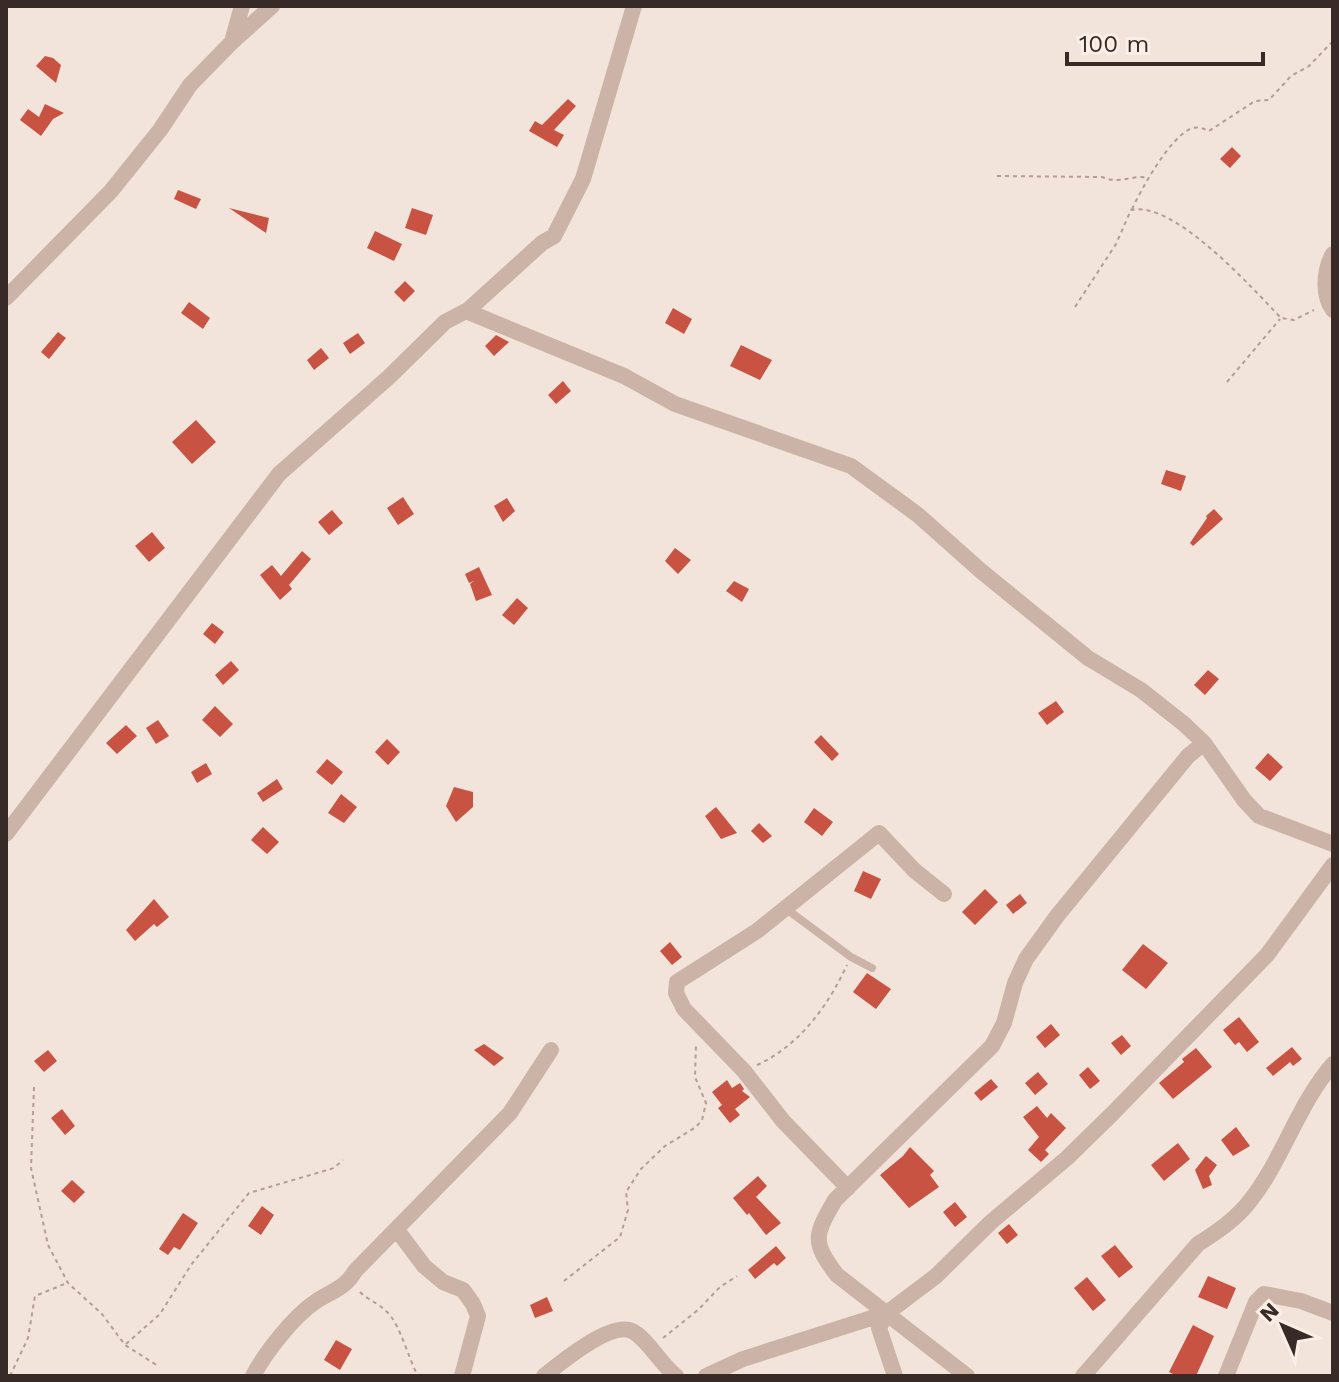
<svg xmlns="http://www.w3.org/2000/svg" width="1339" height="1382" viewBox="0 0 1339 1382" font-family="'Work Sans',sans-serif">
<rect width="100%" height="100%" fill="#f2e4db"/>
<path fill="#c85343" d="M 45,56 L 53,58 L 61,65 L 56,83 L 36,66 Z
M 568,99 L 576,106 L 554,130 L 564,135 L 557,147 L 529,131 L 535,121 L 542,125 Z
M 45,104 L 64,113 L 53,119 L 41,136 L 20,120 L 28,109 L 39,117 Z
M 1232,147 L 1241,156 L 1230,168 L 1220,159 Z
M 178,190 L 201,199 L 196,209 L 174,199 Z
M 229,208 L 269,218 L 266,233 Z
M 412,208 L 433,215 L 426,235 L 405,228 Z
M 375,231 L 402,244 L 394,261 L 367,248 Z
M 405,281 L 415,291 L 404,302 L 394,292 Z
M 189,302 L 210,318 L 203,329 L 181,313 Z
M 673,308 L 692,319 L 684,334 L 665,323 Z
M 58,332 L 66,338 L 49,359 L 41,352 Z
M 358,333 L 365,343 L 350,354 L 343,343 Z
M 496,335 L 509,342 L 494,356 L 485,346 Z
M 741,345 L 772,360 L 760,380 L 730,366 Z
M 321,348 L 329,358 L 314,370 L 307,360 Z
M 563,381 L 571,391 L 556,404 L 548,395 Z
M 196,420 L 216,442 L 192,464 L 172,442 Z
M 1166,470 L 1186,476 L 1181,491 L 1161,484 Z
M 403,497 L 414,514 L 398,525 L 387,508 Z
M 507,498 L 515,511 L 503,522 L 494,506 Z
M 1214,509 L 1223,519 L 1193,546 L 1190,543 L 1207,518 L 1206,516 Z
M 332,510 L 343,523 L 329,535 L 318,522 Z
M 152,532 L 165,548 L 149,562 L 135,546 Z
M 675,548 L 691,560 L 678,574 L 665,561 Z
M 302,551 L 311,559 L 289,585 L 292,589 L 280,600 L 260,575 L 272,565 L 281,576 Z
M 479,567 L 492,595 L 476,601 L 470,584 L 474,581 L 469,583 L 465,574 Z
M 734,581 L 749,589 L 742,602 L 726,591 Z
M 517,598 L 528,608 L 514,625 L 502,615 Z
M 212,623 L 224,632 L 215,644 L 203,634 Z
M 231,661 L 239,670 L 223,685 L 215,675 Z
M 1208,670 L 1219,679 L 1205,695 L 1194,685 Z
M 1056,701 L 1064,712 L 1047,725 L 1038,713 Z
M 215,706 L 233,724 L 220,737 L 202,720 Z
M 158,720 L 169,736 L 156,744 L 146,728 Z
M 126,725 L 137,736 L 117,754 L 106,743 Z
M 821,735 L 839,754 L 832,761 L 814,742 Z
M 387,739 L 400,752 L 388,765 L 375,752 Z
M 1268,753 L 1283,767 L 1270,781 L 1255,768 Z
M 327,759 L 343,772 L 332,785 L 316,772 Z
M 206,763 L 212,774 L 197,783 L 191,772 Z
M 277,779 L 283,789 L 263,802 L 257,793 Z
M 454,787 L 473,792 L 473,807 L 456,822 L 446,806 Z
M 341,794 L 357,807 L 344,823 L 328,813 Z
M 716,807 L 737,833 L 721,839 L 705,816 Z
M 814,808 L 833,822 L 822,836 L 804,822 Z
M 759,823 L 772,836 L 763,843 L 751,831 Z
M 263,827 L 279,842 L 267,854 L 251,840 Z
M 863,871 L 881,879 L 871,899 L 854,891 Z
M 985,889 L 998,902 L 975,925 L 962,912 Z
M 1020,894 L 1027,903 L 1013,914 L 1006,905 Z
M 154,899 L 169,917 L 157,927 L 154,924 L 135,941 L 126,930 Z
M 670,942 L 682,957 L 672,965 L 660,951 Z
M 1143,944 L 1168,963 L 1146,989 L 1122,970 Z
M 867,973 L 891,989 L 876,1009 L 853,992 Z
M 1239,1017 L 1259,1042 L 1247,1052 L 1239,1042 L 1235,1045 L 1223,1030 Z
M 1051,1024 L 1060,1035 L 1045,1048 L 1036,1037 Z
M 1122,1035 L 1131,1046 L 1121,1055 L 1111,1043 Z
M 484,1044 L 504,1058 L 494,1066 L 474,1050 Z
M 1292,1047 L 1302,1059 L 1293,1066 L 1290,1062 L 1273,1076 L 1266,1068 Z
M 1196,1048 L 1212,1067 L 1173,1099 L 1159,1083 L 1184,1062 L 1182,1059 Z
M 48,1050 L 57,1061 L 44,1072 L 34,1061 Z
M 1088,1067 L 1100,1081 L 1090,1089 L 1079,1075 Z
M 1038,1072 L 1048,1084 L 1035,1095 L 1025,1083 Z
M 991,1079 L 998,1087 L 981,1101 L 974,1093 Z
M 727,1080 L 732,1088 L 740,1083 L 744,1089 L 742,1091 L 750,1097 L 735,1109 L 740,1115 L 730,1123 L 718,1108 L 722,1105 L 712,1092 Z
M 1037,1106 L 1047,1118 L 1051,1113 L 1066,1128 L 1045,1150 L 1049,1154 L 1041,1162 L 1028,1150 L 1039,1137 L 1023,1117 Z
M 62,1109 L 75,1126 L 65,1135 L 51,1118 Z
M 1236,1127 L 1250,1146 L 1233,1156 L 1221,1140 Z
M 1178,1143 L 1190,1159 L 1164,1181 L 1151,1165 Z
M 910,1147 L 934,1171 L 930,1175 L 939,1187 L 909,1208 L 880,1175 L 903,1156 Z
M 1206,1156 L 1217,1165 L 1209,1176 L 1212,1185 L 1203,1189 L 1195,1170 Z
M 758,1176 L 767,1186 L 756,1197 L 781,1223 L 766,1235 L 749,1213 L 747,1215 L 733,1198 Z
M 72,1180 L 85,1192 L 74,1203 L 61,1191 Z
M 955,1202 L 967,1217 L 955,1227 L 943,1212 Z
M 262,1206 L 274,1215 L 261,1235 L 248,1226 Z
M 183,1213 L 198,1223 L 180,1250 L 174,1247 L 168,1255 L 159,1249 Z
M 1009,1224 L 1018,1235 L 1007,1244 L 998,1233 Z
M 1115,1245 L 1133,1267 L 1119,1278 L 1101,1256 Z
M 776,1246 L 786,1258 L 777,1266 L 774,1263 L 755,1279 L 748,1270 Z
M 1208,1276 L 1236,1288 L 1227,1309 L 1198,1297 Z
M 1087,1277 L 1106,1300 L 1093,1311 L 1074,1288 Z
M 547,1297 L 553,1311 L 535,1318 L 530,1305 Z
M 1193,1325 L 1214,1336 L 1196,1376 L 1177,1376 L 1169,1372 Z
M 336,1340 L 352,1349 L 340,1370 L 324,1360 Z"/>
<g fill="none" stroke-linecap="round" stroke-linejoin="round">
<path stroke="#b69c91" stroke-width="2" stroke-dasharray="4 4" stroke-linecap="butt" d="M 997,176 L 1102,177 C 1121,185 1132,174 1149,178
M 1132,209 C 1142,188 1169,139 1190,129 C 1196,126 1203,128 1209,131 L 1255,101 L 1269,100 L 1291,76 L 1309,66 L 1333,41
M 1075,307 L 1116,244 L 1131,210 C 1174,200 1252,288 1281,318 L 1294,320 L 1314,310
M 1227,382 L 1280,319
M 757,1065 C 799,1046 828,1006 847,965
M 34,1087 L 31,1168 L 48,1245 L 68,1283 L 102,1314 L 125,1345 L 158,1366
M 564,1281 L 620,1237 L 628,1210 L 626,1192 L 641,1169 L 665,1146 L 696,1127 L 702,1120 L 706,1103 L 695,1077 L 696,1044
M 360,1292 C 368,1300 378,1303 386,1311 C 400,1323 408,1358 418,1376
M 663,1338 L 699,1309 L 720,1287 L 737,1276
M 126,1344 L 160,1314 L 191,1265 L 249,1193 L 334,1168 L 343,1160
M 10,1376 L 28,1338 L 35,1296 L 67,1283"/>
<path stroke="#cbb3a7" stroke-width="8" d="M 785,908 L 851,957 L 872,968"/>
<path stroke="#cbb3a7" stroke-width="16" d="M 232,42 L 242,6
M 1333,254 C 1324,270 1322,295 1333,310
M 6,298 L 111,191 L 160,130 L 190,85 L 232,42 L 272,6
M 467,311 L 542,243 L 554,236 L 583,179 L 634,6
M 6,834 L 279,474 L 389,377 L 445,322 L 466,311 L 624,376 L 675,404 L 851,466 L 918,515 L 981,571 L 1088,658 L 1141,690 L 1184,724 L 1204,743 L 1244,800 L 1259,816 L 1333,844
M 848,1188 L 783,1121 L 744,1071 L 684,1009 L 676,993 L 677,982 L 757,931 L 879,833 L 915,871 L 944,894
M 397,1230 L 424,1266 L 443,1282 L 463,1290 L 473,1304 L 478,1316 L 462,1376
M 253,1376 C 265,1353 293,1317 315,1302 C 330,1292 346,1288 355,1271 L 510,1113 L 551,1050
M 544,1376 C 560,1363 611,1321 632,1331 C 647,1338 661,1365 676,1376
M 706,1376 L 743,1359 L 887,1313
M 895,1376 L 879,1328 L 887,1313 L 936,1276 L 991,1222 L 1067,1158 L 1113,1113 L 1267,955 L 1333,865
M 967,1376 L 837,1275 C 811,1241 815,1235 835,1200 L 992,1046 L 1004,1023 L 1015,983 L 1026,959 L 1057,916 L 1188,756 L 1204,743
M 1083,1376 L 1198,1244 C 1217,1232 1236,1219 1250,1201 C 1283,1159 1298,1104 1333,1064
M 1226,1376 L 1256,1302 L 1264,1294 L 1301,1301 L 1333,1313"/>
</g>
<rect width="1339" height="1382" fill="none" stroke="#372a27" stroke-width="16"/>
<g transform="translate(1283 1326) rotate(315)" stroke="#faefe7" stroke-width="6" paint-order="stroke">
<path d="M0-6L14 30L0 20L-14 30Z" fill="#372a27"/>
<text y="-12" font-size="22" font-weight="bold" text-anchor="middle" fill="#372a27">N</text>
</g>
<path d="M1067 52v12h196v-12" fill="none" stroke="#372a27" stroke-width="4"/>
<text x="1079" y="52" font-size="24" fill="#372a27" stroke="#faefe7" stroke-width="6" paint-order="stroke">100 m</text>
</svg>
